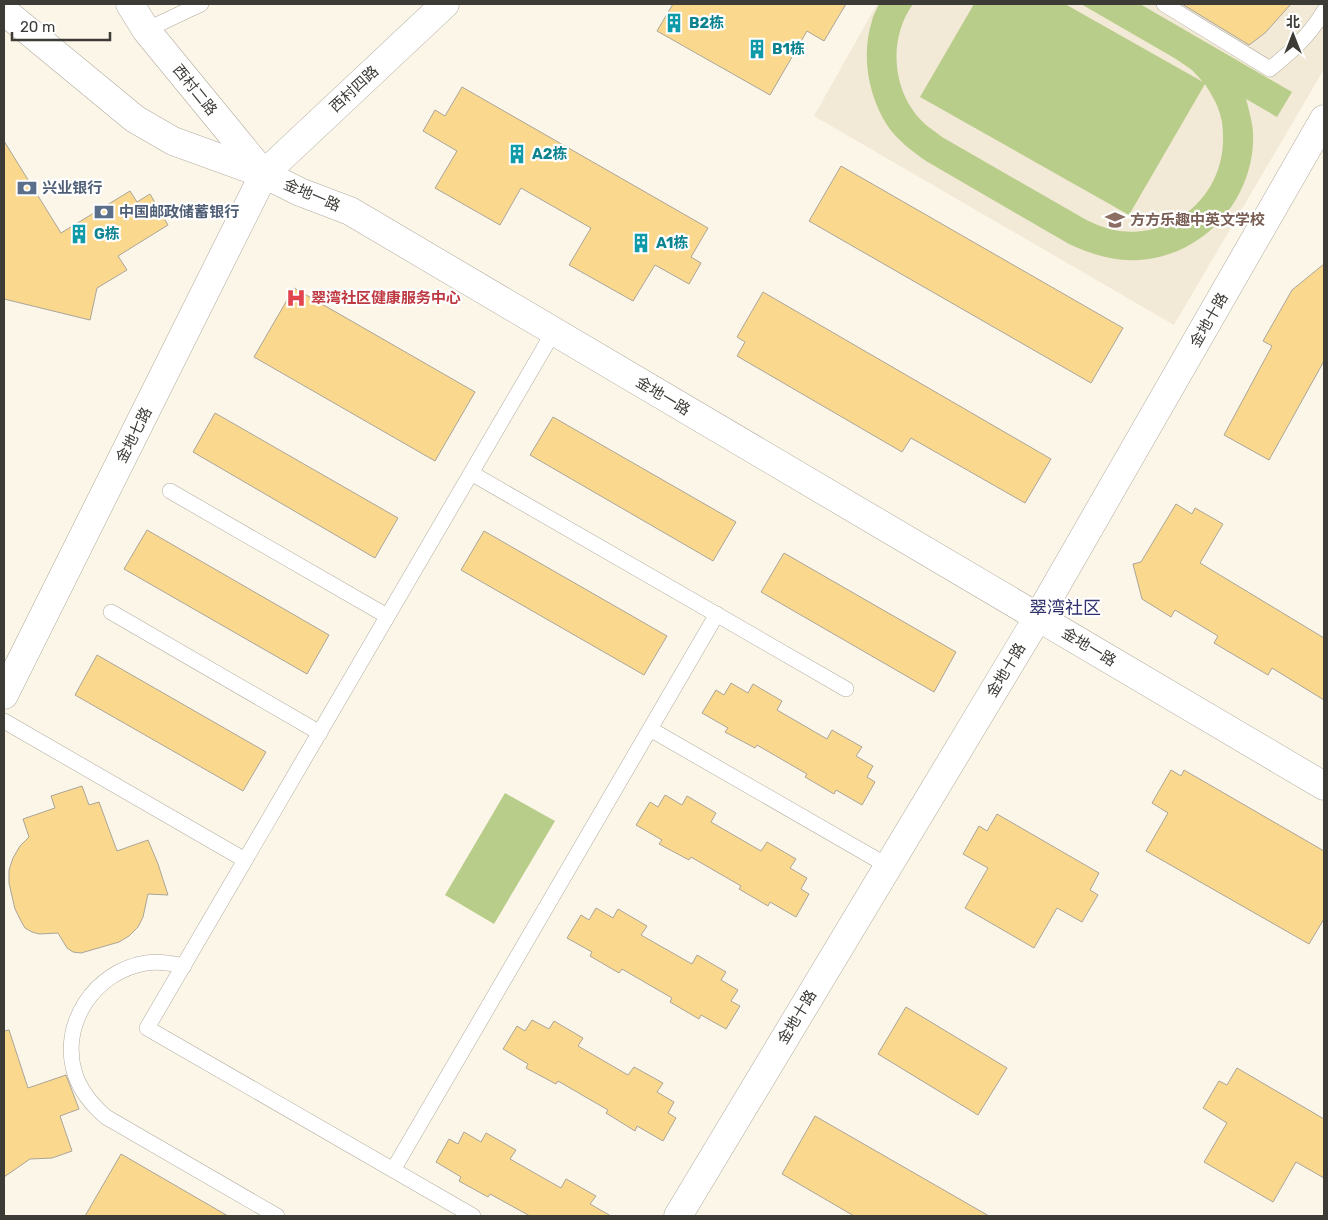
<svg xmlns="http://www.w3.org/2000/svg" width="1328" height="1220" viewBox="0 0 1328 1220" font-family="Rubik,'Noto Sans SC',sans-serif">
<rect width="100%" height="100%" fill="#fcf6e9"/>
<path fill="#f2e9d6" d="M 877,4 L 1324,4 L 1324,69 L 1174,325 L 814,116 Z"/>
<path fill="#b9cd8b" d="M 879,4 L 913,4 C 887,40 892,95 926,125 C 931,129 937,133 942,137 L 1083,218 C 1094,224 1106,229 1119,231 C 1174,238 1222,196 1223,141 C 1223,132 1223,123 1220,114 C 1217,103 1211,94 1205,84 L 1129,215 L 920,97 L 974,4 L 1065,4 L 1203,82 L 1192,70 L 1176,59 L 1081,4 L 1140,4 L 1292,92 L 1277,117 L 1246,99 C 1249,110 1252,121 1253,132 C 1256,198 1204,256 1139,260 C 1114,262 1091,254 1069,244 L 926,161 C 912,151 897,140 887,125 C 868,95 861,55 872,21 C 873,15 877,9 879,4 Z
M 505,793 L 555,821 L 494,924 L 445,895 Z"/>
<path fill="#fad98f" stroke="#aaa599" d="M 673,4 L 846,4 L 824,41 L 807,31 L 770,95 L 657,31 Z
M 1182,4 L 1291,4 L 1265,33 L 1249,45 Z
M 462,87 L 708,228 L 691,257 L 701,263 L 689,284 L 655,265 L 633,301 L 569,265 L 591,228 L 521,188 L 500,225 L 435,188 L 457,151 L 423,131 L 435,110 L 445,116 Z
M 4,141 L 61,233 L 130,191 L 137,202 L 150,194 L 168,225 L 118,256 L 127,270 L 97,288 L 90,320 L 4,299 Z
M 841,166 L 1123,328 L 1091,383 L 809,221 Z
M 1324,264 L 1324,361 L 1269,460 L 1224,435 L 1272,346 L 1263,341 L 1292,290 Z
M 294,288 L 475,392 L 435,461 L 254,357 Z
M 763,292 L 1051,459 L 1025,503 L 911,438 L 902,452 L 737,356 L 745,342 L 737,337 Z
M 215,413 L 398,518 L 375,558 L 193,452 Z
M 553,417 L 736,522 L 713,561 L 530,455 Z
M 1176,504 L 1192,514 L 1195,508 L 1223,524 L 1200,563 L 1324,638 L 1324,700 L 1272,668 L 1268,675 L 1214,643 L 1218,636 L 1175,610 L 1171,617 L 1142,599 L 1133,564 L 1141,562 Z
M 147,530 L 329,635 L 307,674 L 124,569 Z
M 484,531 L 667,636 L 644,675 L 461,570 Z
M 784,553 L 956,652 L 934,692 L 761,592 Z
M 97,655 L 266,752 L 243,791 L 75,695 Z
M 731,683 L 748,693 L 753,684 L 782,701 L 777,710 L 827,739 L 832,730 L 862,747 L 856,756 L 873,766 L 867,777 L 875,782 L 862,805 L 836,790 L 834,794 L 805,777 L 807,774 L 757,745 L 755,748 L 725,732 L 728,728 L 702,713 L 716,690 L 724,695 Z
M 1171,770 L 1181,776 L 1184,770 L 1324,851 L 1324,919 L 1309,944 L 1146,851 L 1168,813 L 1152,803 Z
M 82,786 L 89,805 L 99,802 L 117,851 L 148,840 L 158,864 L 168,895 L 148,894 L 143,917 L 138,927 L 129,936 L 119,942 L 81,953 L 73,952 L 67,948 L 58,933 L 39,934 L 32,932 L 25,928 L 21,921 L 15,909 L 9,883 L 9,870 L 13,858 L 20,846 L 29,837 L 23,819 L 55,808 L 51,796 Z
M 665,795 L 682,805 L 687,796 L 716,813 L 711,822 L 761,851 L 767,842 L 796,859 L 790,868 L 807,878 L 801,889 L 809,894 L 796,917 L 770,902 L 768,906 L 739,889 L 741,886 L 691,857 L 689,860 L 659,844 L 662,840 L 636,825 L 650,802 L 658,807 Z
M 997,814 L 1099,873 L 1090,890 L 1098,895 L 1082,922 L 1057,908 L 1034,948 L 965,908 L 988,868 L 963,854 L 979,826 L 987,831 Z
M 596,908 L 613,918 L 618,909 L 647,926 L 641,935 L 692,964 L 697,955 L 726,972 L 721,980 L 738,990 L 731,1001 L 740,1006 L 726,1029 L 701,1015 L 699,1019 L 670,1002 L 672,998 L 622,969 L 619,973 L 590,956 L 592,952 L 567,938 L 581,915 L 589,920 Z
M 906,1007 L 1007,1068 L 978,1115 L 878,1054 Z
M 532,1020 L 549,1029 L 554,1021 L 583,1038 L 578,1046 L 628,1075 L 634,1067 L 663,1083 L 657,1092 L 674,1102 L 668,1113 L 676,1118 L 663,1141 L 637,1126 L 635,1131 L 606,1113 L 608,1110 L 558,1081 L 556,1084 L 526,1068 L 528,1064 L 503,1049 L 517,1026 L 525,1031 Z
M 9,1030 L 28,1088 L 66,1075 L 79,1109 L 60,1116 L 72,1151 L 52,1158 L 30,1159 L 4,1177 L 4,1031 Z
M 1237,1068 L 1324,1119 L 1324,1178 L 1296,1162 L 1273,1202 L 1204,1162 L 1227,1123 L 1203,1108 L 1219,1081 L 1227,1085 Z
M 815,1116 L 989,1216 L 854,1216 L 782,1174 Z
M 464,1132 L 481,1142 L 486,1133 L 516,1150 L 510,1159 L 561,1188 L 566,1179 L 596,1196 L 590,1204 L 611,1216 L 530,1216 L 490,1194 L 488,1197 L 459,1181 L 461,1177 L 436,1162 L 449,1139 L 458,1144 Z
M 121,1154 L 228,1216 L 85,1216 Z"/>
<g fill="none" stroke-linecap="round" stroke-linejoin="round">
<defs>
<path id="lane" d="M 1164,4 L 1270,69 C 1293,50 1309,36 1324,11
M 146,30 L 201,4
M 471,473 L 846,689
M 170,491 L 387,616
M 111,612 L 320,733
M 4,721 L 245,860
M 650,729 L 888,866
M 184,966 C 171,963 159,961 146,963 C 95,971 59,1024 75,1074 C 81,1092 92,1105 106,1117 L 277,1216
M 393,1170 L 717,614
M 473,1216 L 147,1028 L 554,331"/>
<path id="street" d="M 130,4 L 146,30 L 264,174
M 4,695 L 264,174 L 445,4
M 678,1216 L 1038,617 L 1324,119"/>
<path id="secondary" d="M 4,11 L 135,119 L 173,141 L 264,174 L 300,192 L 350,211 L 1324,786"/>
</defs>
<use href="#lane" stroke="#b0ab9f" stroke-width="16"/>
<use href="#street" stroke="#b0ab9f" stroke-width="29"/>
<use href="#secondary" stroke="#b0ab9f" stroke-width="29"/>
<use href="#lane" stroke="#fff" stroke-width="15"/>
<use href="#street" stroke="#fff" stroke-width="28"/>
<use href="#secondary" stroke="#fff" stroke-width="28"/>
</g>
<defs>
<symbol id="building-bare" viewBox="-9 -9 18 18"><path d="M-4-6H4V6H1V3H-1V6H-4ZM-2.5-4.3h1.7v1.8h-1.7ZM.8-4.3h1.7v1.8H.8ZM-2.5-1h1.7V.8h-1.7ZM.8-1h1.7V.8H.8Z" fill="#0f9aa8" stroke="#fff" stroke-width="2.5" paint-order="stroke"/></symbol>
<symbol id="bank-bare" viewBox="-9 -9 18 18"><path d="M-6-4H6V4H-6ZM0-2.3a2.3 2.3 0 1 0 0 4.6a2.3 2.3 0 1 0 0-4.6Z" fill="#5c6f8a" stroke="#fff" stroke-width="2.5" paint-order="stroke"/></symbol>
<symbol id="school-bare" viewBox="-9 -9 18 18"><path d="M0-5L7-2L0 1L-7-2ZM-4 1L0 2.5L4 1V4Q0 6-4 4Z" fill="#8d6e63" stroke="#fff" stroke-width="2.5" paint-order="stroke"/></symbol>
<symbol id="hospital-bare" viewBox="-9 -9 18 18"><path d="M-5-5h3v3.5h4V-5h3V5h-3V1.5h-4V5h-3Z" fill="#e0444e" stroke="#fff" stroke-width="2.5" paint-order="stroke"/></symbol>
</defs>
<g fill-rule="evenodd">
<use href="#building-bare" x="660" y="9" width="28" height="28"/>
<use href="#building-bare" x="743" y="35" width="28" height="28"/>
<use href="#building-bare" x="503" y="140" width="28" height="28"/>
<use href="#bank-bare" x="13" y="174" width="28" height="28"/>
<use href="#bank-bare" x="90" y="198" width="28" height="28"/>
<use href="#school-bare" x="1101" y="206" width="28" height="28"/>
<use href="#building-bare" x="65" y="220" width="28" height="28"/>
<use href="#building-bare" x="627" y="229" width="28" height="28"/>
<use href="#hospital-bare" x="282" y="284" width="28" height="28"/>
</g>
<g text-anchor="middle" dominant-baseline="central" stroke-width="4.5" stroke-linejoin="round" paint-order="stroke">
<g font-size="15" font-weight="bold" fill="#0d838f" stroke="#fff" text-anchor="start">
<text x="689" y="23">B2栋</text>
<text x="772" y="49">B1栋</text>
<text x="532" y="154">A2栋</text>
<text x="94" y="234">G栋</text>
<text x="656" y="243">A1栋</text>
</g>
<g font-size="15" fill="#3d3b36" stroke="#fff">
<text transform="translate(354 89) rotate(-43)">西村四路</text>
<text transform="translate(195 90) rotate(51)">西村二路</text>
<text transform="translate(312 195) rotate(23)">金地一路</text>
<text transform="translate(1209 320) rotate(-60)">金地十路</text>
<text transform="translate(663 396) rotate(31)">金地一路</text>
<text transform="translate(134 435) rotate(-63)">金地七路</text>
<text transform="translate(1089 647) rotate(31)">金地一路</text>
<text transform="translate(1006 670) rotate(-59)">金地十路</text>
<text transform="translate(797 1017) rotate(-59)">金地十路</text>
</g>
<g font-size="15" font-weight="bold" fill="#4e5e75" stroke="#fff" text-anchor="start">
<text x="42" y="188">兴业银行</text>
<text x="119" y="212">中国邮政储蓄银行</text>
</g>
<g font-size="15" font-weight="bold" fill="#785e54" stroke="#fff" text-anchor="start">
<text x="1130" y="220">方方乐趣中英文学校</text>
</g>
<g font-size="15" font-weight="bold" fill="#be3a42" stroke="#fff" text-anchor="start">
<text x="311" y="298">翠湾社区健康服务中心</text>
</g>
<g font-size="18" fill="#2f326c" stroke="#fff">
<text x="1065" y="608">翠湾社区</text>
</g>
</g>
<rect width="1328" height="1220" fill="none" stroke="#3d3b36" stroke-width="10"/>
<g transform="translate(1293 35)" stroke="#ffffff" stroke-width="4" paint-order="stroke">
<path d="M0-4L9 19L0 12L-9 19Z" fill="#3d3b36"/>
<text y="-8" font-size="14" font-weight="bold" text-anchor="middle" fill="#3d3b36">北</text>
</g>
<path d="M12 32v8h98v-8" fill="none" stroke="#3d3b36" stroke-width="2.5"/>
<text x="20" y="32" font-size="15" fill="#3d3b36" stroke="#ffffff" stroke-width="4" paint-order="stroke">20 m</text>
</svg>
